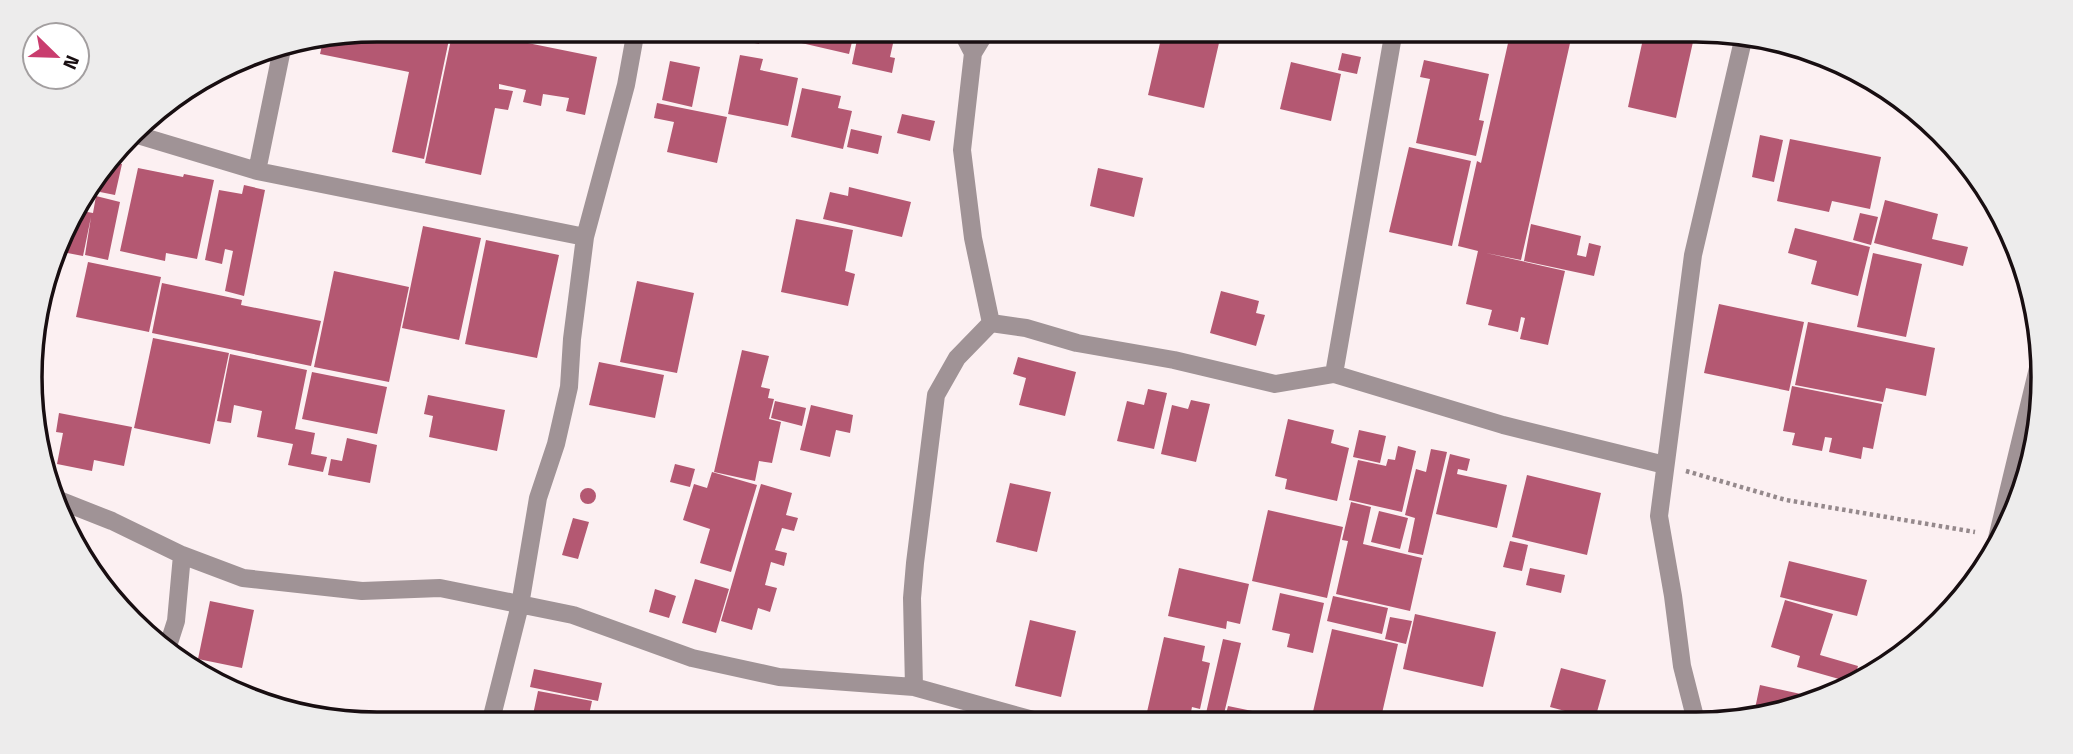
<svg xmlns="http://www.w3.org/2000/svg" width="2073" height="754" viewBox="0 0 2073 754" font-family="'Titillium Web',sans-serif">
<rect width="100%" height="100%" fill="#fcf0f2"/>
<path fill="#b45872" d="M 377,30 L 451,30 L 424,159 L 392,152 L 409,72 L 320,54 L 323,41 Z
M 453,30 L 464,30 L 597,57 L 585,115 L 566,111 L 569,98 L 543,94 L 541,106 L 523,102 L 526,90 L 499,84 L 499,89 L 513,91 L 508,110 L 495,108 L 481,175 L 425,163 Z
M 710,30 L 762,30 L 759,44 L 709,33 Z
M 800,30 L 855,30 L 849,54 L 797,42 Z
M 859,30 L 896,30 L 890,57 L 895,58 L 892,73 L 852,64 Z
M 1163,30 L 1222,30 L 1204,108 L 1148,95 Z
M 1511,30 L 1573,30 L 1521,260 L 1486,253 L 1565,271 L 1548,345 L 1520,339 L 1525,318 L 1521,317 L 1518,332 L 1488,325 L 1492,310 L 1466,304 L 1478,251 L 1458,246 L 1477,161 L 1481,163 Z
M 1645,30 L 1681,30 L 1695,33 L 1676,118 L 1628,107 Z
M 1342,53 L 1361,57 L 1357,74 L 1338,70 Z
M 740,55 L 763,59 L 760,70 L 798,78 L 788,126 L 728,114 Z
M 1424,60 L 1489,74 L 1479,120 L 1484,121 L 1476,156 L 1416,143 L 1430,79 L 1420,77 Z
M 670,61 L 700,67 L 692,107 L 662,100 Z
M 1291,62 L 1341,74 L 1331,121 L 1280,109 Z
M 802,88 L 841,96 L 838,108 L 852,111 L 843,149 L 791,137 Z
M 657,103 L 727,117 L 717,163 L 667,152 L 674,122 L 654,118 Z
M 902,114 L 935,121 L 930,141 L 897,133 Z
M 851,129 L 882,136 L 878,154 L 847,147 Z
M 1760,135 L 1783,140 L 1774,182 L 1752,177 Z
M 1790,139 L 1881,157 L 1870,209 L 1832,201 L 1829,212 L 1777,201 Z
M 1409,147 L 1471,161 L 1452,246 L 1389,232 Z
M 113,162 L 122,164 L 115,195 L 100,192 L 104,173 Z
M 138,168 L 183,177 L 184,174 L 214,180 L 197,259 L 166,253 L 165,261 L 120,251 Z
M 1098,168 L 1143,178 L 1134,217 L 1090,206 Z
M 244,185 L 265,190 L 244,296 L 225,291 L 233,251 L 225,249 L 222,264 L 205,260 L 219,190 L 242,194 Z
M 849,187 L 911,202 L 902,237 L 823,219 L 830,192 L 848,196 Z
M 96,196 L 120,202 L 108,260 L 85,255 L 91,217 L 83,256 L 57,251 L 66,223 L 76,210 L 93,213 Z
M 1885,200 L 1938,214 L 1932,239 L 1968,247 L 1963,266 L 1874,243 Z
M 1860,213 L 1878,217 L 1871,245 L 1853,240 Z
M 796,219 L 853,230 L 845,271 L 855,274 L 848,306 L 781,292 Z
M 1531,224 L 1581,236 L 1577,255 L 1586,257 L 1589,243 L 1601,246 L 1594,276 L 1524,261 Z
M 423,226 L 481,238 L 459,340 L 402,328 Z
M 1795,228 L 1870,247 L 1858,296 L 1811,284 L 1817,261 L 1788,253 Z
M 486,240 L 559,255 L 537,358 L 465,344 Z
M 1873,253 L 1922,264 L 1906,337 L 1857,327 Z
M 88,262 L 161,277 L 149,332 L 76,317 Z
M 334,271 L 409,287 L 389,382 L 314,367 Z
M 637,281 L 694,293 L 677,373 L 620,362 Z
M 162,283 L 242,300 L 241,305 L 321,321 L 311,366 L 152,333 Z
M 1221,291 L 1259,301 L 1256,313 L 1265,315 L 1256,346 L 1210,333 Z
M 1719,304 L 1804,322 L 1789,391 L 1704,373 Z
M 1808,322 L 1935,348 L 1926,396 L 1886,388 L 1883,402 L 1795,385 Z
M 153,338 L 229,353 L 210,444 L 134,428 Z
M 742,350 L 769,356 L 761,387 L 770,389 L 768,398 L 774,399 L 769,419 L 781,422 L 772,463 L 759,461 L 755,481 L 714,472 Z
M 230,354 L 307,370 L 295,429 L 315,433 L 311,454 L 327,457 L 323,472 L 288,465 L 293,444 L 257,437 L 262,411 L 234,405 L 231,423 L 217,421 Z
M 1018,357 L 1076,372 L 1065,416 L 1019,405 L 1026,378 L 1013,374 Z
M 599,362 L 664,375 L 655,418 L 589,405 Z
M 312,372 L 387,387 L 377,434 L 302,419 Z
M 1792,386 L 1882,404 L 1873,449 L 1863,447 L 1861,459 L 1829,452 L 1832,438 L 1825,437 L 1822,451 L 1792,445 L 1795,433 L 1783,431 Z
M 1148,389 L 1167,393 L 1154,449 L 1117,441 L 1127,401 L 1144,405 Z
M 428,395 L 505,410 L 497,451 L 429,437 L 433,416 L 424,414 Z
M 1191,400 L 1210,404 L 1196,462 L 1161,454 L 1172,405 L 1188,409 Z
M 775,401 L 806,408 L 802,426 L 771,418 Z
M 811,405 L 853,415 L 850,433 L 836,430 L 830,457 L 800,450 Z
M 59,413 L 132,427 L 124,466 L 94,460 L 92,471 L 57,464 L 63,433 L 56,432 Z
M 1288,419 L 1334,430 L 1331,443 L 1349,448 L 1337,501 L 1285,489 L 1287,479 L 1275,476 Z
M 1359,430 L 1386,436 L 1380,463 L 1353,457 Z
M 347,438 L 377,445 L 370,483 L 328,475 L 331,459 L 342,461 Z
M 1398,446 L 1416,451 L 1402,512 L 1349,500 L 1358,460 L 1386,466 L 1388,459 L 1395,460 Z
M 1431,449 L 1447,452 L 1423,555 L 1408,552 L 1415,518 L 1405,515 L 1416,469 L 1426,472 Z
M 1450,454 L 1470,459 L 1467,471 L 1458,469 L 1457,474 L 1507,485 L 1497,528 L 1436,514 Z
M 675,464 L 695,469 L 690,487 L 670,482 Z
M 712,472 L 757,485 L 731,572 L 700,563 L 710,529 L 683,520 L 694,484 L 707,488 Z
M 1527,475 L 1601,493 L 1587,555 L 1512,537 Z
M 1010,483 L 1051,492 L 1037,552 L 996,542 Z
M 761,484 L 792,493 L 786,515 L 798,518 L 794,531 L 782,528 L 775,550 L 787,553 L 784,566 L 771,562 L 765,585 L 777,588 L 770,612 L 758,608 L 752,630 L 721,621 Z
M580 496a8 8 0 1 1 16 0a8 8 0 1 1-16 0Z
M 1351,502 L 1371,507 L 1363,544 L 1422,558 L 1410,611 L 1336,594 L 1348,541 L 1342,540 Z
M 1268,510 L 1343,527 L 1327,598 L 1252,581 Z
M 1379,511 L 1408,518 L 1400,549 L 1371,542 Z
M 573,518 L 589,522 L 578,559 L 562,555 Z
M 1510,541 L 1528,545 L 1522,571 L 1503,567 Z
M 1789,561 L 1867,580 L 1857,616 L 1780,597 Z
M 1179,568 L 1249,584 L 1240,624 L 1227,621 L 1226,629 L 1168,616 Z
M 1530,568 L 1565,575 L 1561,593 L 1526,585 Z
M 695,579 L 729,589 L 716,633 L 682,623 Z
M 655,589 L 676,596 L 669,618 L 649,612 Z
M 1280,593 L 1324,603 L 1313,653 L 1287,647 L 1290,634 L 1272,630 Z
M 1333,596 L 1388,608 L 1382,634 L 1327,621 Z
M 1785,600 L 1833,614 L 1820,655 L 1858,666 L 1853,683 L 1797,667 L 1800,656 L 1771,647 Z
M 210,601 L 254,610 L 242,668 L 198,659 Z
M 1415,614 L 1496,632 L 1483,687 L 1403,669 Z
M 1390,617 L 1412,621 L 1406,644 L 1385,639 Z
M 1030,620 L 1076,631 L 1061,697 L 1015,686 Z
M 1332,629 L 1398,644 L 1380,722 L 1338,722 L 1312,716 Z
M 1164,637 L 1205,646 L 1202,661 L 1210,663 L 1200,709 L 1192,707 L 1189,722 L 1147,712 Z
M 1223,639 L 1241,643 L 1222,722 L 1204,722 Z
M 1561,668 L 1606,680 L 1595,719 L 1550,707 Z
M 534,669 L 602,683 L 598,701 L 530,687 Z
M 1760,685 L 1819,698 L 1753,718 Z
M 538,691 L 592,701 L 587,724 L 531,724 Z
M 1228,706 L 1262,713 L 1260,722 L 1224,722 Z"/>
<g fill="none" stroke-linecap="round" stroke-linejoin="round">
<path stroke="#95898c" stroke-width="4.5" stroke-dasharray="3.5 3.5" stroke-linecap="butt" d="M 1686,471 L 1786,500 L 1975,532"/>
<path stroke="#a09396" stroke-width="18" d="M 961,30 L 973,53
M 987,30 L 973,53 L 962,150 L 973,238 L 991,323
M 134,134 L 257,171 L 585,237
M 257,171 L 282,49
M 991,323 L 1026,328 L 1077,343 L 1174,360 L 1275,384 L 1334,374 L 1503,425 L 1665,465
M 1334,374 L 1394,30
M 56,499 L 112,521 L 182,555 L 243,578 L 362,591 L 440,588 L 573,615 L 692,658 L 779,677 L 914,687 L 1044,723
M 1993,555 L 2038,368
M 167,649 L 176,621 L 182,555
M 914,687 L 912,598 L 915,563 L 936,395 L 957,358 L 991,323
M 1696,721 L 1682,666 L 1673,596 L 1659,516 L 1693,255 L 1744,36
M 490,724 L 520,605 L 538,498 L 556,444 L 569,387 L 572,339 L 585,237 L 626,85 L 636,30"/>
</g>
<path d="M0 0H2073V754H0ZM377 42H1696A335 335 0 0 1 2031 377V377A335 335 0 0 1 1696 712H377A335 335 0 0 1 42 377V377A335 335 0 0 1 377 42Z" fill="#edecec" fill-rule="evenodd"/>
<path fill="none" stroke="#180e11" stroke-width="3.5" d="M377 42H1696A335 335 0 0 1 2031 377V377A335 335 0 0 1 1696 712H377A335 335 0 0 1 42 377V377A335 335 0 0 1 377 42Z"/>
<g transform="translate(56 56) rotate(113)"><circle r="33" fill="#ffffff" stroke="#a39fa0" stroke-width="2"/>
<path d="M0-5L12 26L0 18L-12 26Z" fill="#c93d6e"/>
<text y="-10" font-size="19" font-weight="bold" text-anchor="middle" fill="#180e11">N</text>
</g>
</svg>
